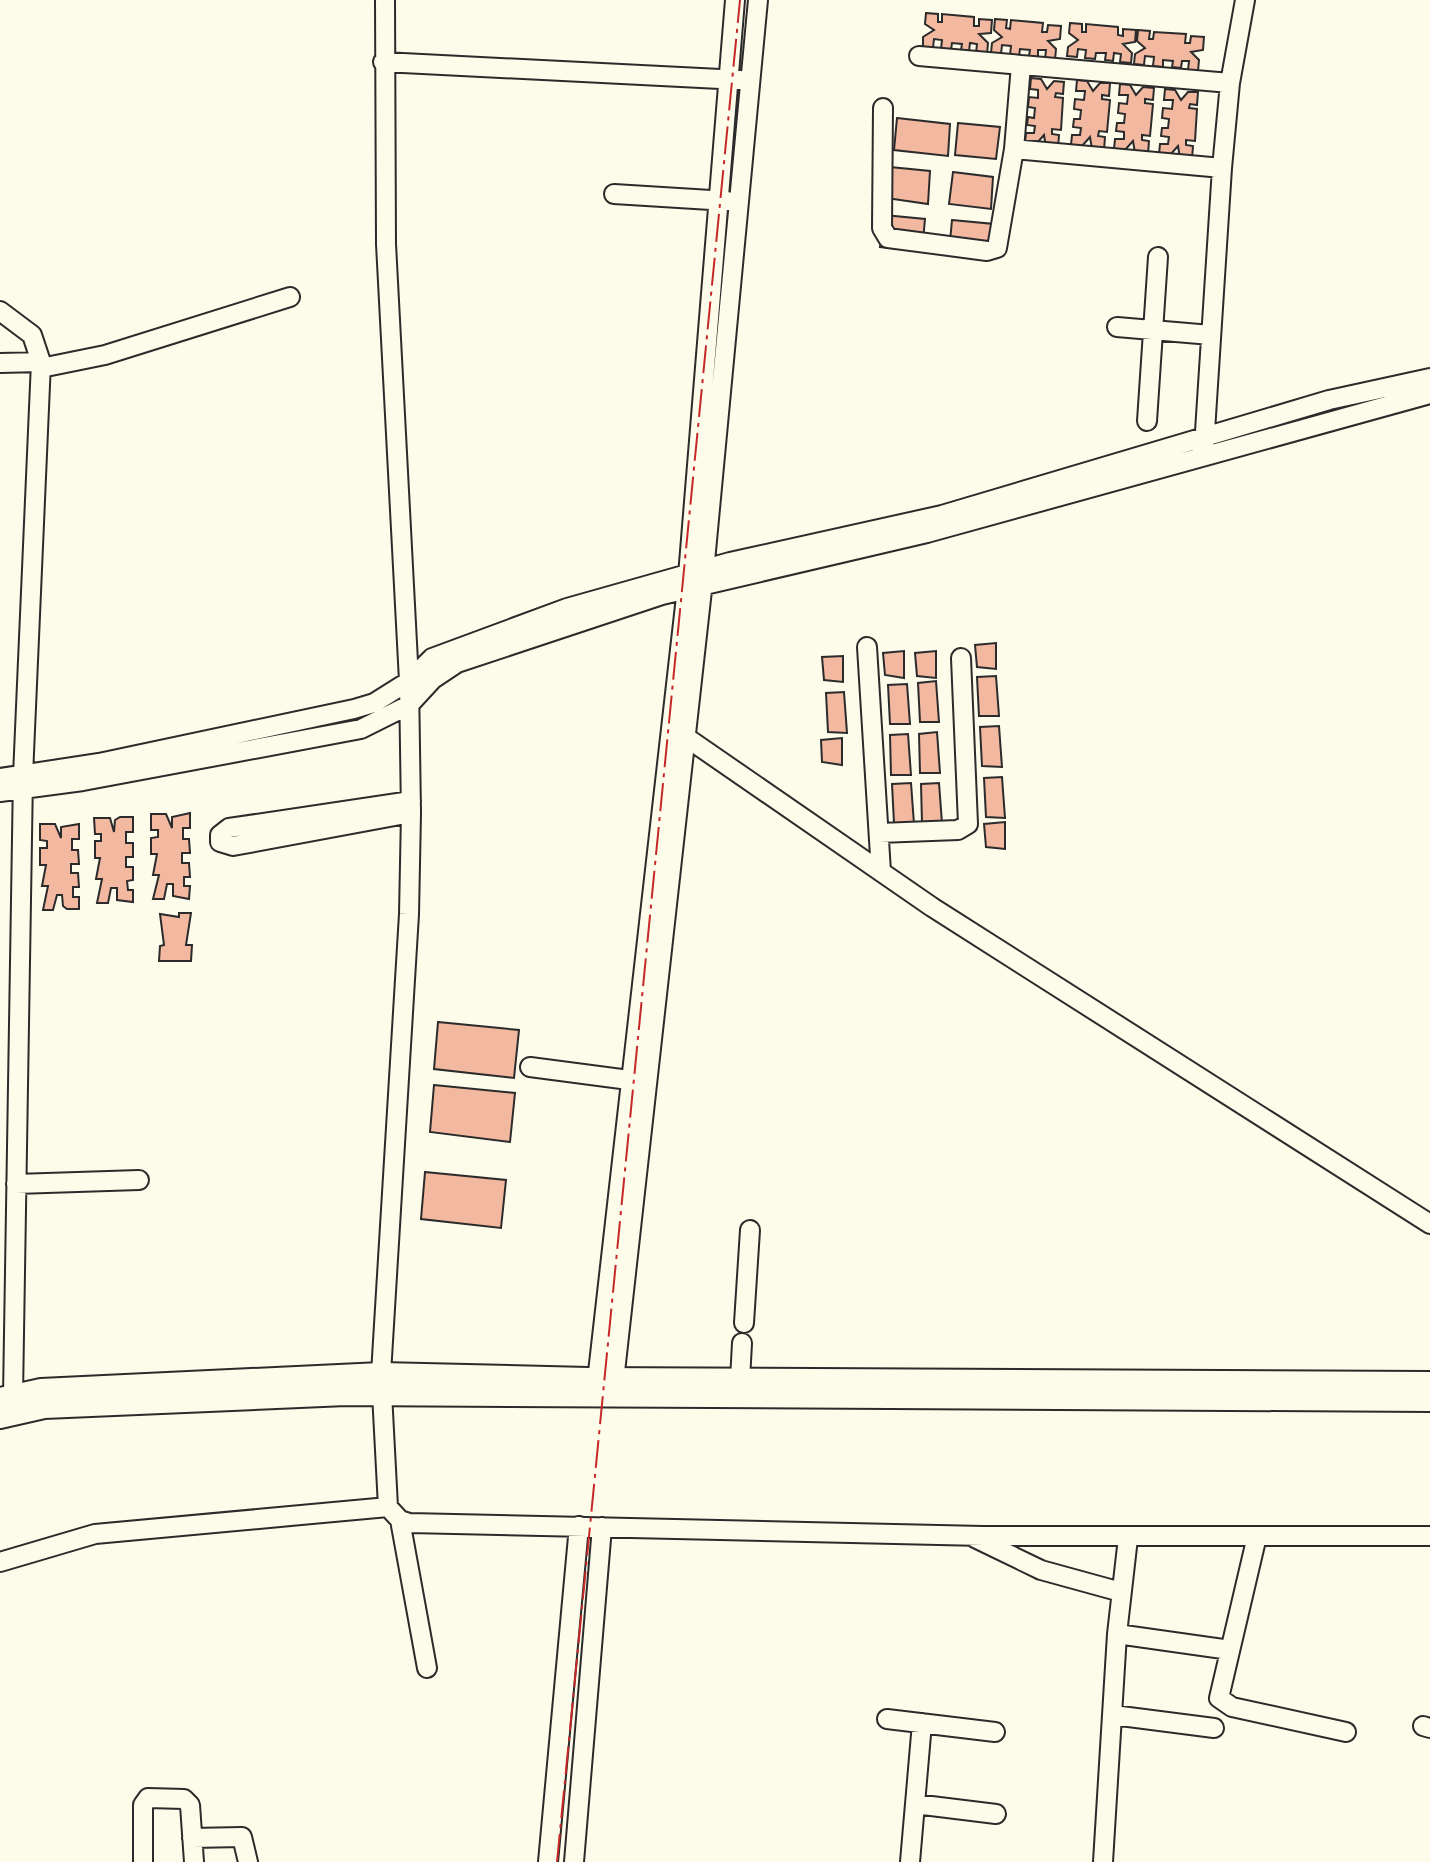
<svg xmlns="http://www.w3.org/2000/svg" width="1430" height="1862" viewBox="0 0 1430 1862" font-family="'Titillium Web',sans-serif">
<rect width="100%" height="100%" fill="#fdfbea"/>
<path fill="#f2b8a0" stroke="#2b2b2b" stroke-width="2" d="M 926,13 L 938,14 L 938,22 L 942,22 L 942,14 L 974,17 L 974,26 L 979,26 L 979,19 L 992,20 L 991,33 L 979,34 L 988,43 L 987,54 L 976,53 L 977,44 L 970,43 L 969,51 L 961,50 L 962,44 L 952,43 L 951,50 L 941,49 L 942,40 L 934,39 L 933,48 L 923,47 L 923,37 L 934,30 L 925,24 Z
M 995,19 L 1007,20 L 1006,28 L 1010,29 L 1011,20 L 1043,23 L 1042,32 L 1047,32 L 1048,25 L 1061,26 L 1060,39 L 1048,41 L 1056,49 L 1055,60 L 1045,59 L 1046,50 L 1038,50 L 1038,57 L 1029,56 L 1030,50 L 1020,49 L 1019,56 L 1010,55 L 1011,46 L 1002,45 L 1001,54 L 991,53 L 992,43 L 1002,37 L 994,30 Z
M 1070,23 L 1082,24 L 1082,32 L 1086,32 L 1086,24 L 1118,27 L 1118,35 L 1123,36 L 1123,29 L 1136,30 L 1135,42 L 1123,44 L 1132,53 L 1131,63 L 1120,62 L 1121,54 L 1114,53 L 1113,61 L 1105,60 L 1106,53 L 1096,53 L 1095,59 L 1085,58 L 1086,50 L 1078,49 L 1077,57 L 1067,56 L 1068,47 L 1078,40 L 1069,33 Z
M 1138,30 L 1150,31 L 1149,39 L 1153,39 L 1154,32 L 1186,34 L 1185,43 L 1190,43 L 1191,36 L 1204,37 L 1203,50 L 1191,52 L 1199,60 L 1198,71 L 1188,70 L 1189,61 L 1182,61 L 1181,68 L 1172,67 L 1173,61 L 1163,60 L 1163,67 L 1153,66 L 1154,57 L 1145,56 L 1144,65 L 1134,64 L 1135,54 L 1145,48 L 1137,41 Z
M 1031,78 L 1041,79 L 1047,89 L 1054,81 L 1064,82 L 1063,94 L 1056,93 L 1055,97 L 1063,98 L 1061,130 L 1052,129 L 1052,134 L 1059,135 L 1058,148 L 1046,147 L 1044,135 L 1036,144 L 1025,143 L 1026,133 L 1034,133 L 1035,126 L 1027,125 L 1028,117 L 1034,118 L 1035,108 L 1028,107 L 1029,97 L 1038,98 L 1038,90 L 1030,89 Z
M 1077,80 L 1087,81 L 1093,91 L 1100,83 L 1110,83 L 1109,96 L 1102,95 L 1102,99 L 1110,100 L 1107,132 L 1099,131 L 1098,136 L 1105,137 L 1104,150 L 1092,149 L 1090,137 L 1082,146 L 1071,145 L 1072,135 L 1080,135 L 1081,128 L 1073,127 L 1074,119 L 1080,119 L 1081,110 L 1074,109 L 1075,99 L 1084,100 L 1085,91 L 1076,91 Z
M 1120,84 L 1130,85 L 1136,95 L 1143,87 L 1154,88 L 1153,100 L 1145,99 L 1145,103 L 1153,104 L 1150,136 L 1142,135 L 1142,140 L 1149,141 L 1148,154 L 1135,153 L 1133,141 L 1125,150 L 1114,149 L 1115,139 L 1124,139 L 1124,132 L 1116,131 L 1117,123 L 1124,123 L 1125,114 L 1118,113 L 1119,103 L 1127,104 L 1128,95 L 1119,95 Z
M 1165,89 L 1175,90 L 1181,100 L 1188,92 L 1198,92 L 1197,105 L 1190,104 L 1189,108 L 1197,109 L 1195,141 L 1186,140 L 1186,145 L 1193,146 L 1192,159 L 1180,158 L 1178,146 L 1170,155 L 1159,154 L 1160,144 L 1168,144 L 1169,137 L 1161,136 L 1162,128 L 1168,128 L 1169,119 L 1162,118 L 1163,108 L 1172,109 L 1173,100 L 1164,100 Z
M 897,118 L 950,124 L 948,156 L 894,150 Z
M 958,123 L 1000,127 L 996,159 L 955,155 Z
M 890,167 L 930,171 L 928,204 L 886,198 Z
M 953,172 L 993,177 L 991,209 L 949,204 Z
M 884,215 L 925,219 L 922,251 L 880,247 Z
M 952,220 L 994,224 L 990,256 L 949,252 Z
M 996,643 L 996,669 L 977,667 L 975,645 Z
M 904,651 L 904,678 L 885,675 L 883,653 Z
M 936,651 L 936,678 L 917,676 L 915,653 Z
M 843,656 L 843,682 L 824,680 L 822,657 Z
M 996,676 L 999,716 L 979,716 L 977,677 Z
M 936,681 L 939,722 L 920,722 L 918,683 Z
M 907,684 L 910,724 L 890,724 L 888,685 Z
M 844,692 L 847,733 L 828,732 L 826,693 Z
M 999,726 L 1002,767 L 982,766 L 980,727 Z
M 937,732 L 940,773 L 920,773 L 919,734 Z
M 908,734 L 911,775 L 891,775 L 890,735 Z
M 842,738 L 842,765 L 822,762 L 821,740 Z
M 1002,777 L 1005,818 L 986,817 L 984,778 Z
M 911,783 L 914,824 L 894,823 L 892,784 Z
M 939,783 L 942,823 L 922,823 L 921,784 Z
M 190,813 L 190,828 L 183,828 L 183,839 L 189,839 L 190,853 L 182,853 L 182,863 L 189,863 L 190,877 L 184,877 L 184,886 L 190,886 L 189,899 L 173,896 L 173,884 L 167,884 L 164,899 L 153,899 L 159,875 L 153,875 L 157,854 L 151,854 L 151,838 L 158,837 L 158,830 L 151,830 L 151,814 L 166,814 L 172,828 L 172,817 Z
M 120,817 L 133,817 L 133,832 L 126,832 L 126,843 L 133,843 L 133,857 L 126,857 L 126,867 L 133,867 L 133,880 L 127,881 L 128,890 L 133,890 L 133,902 L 117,900 L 117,888 L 111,888 L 108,903 L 97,903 L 102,879 L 96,879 L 100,858 L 95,858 L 95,841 L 101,841 L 101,834 L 95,834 L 94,818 L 110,818 L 114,832 L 115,820 Z
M 1005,822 L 1005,849 L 986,847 L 984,824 Z
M 40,824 L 55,824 L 61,838 L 61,827 L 79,824 L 79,839 L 72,839 L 72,850 L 78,850 L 79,864 L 71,864 L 71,873 L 78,873 L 79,887 L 73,887 L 73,897 L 79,897 L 79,909 L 67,909 L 63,906 L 62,895 L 57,895 L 53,910 L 43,910 L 48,886 L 42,886 L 46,865 L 40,865 L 40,848 L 47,848 L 47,841 L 40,840 Z
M 179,913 L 191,913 L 186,945 L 192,945 L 191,961 L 159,961 L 160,946 L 164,945 L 160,914 L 179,917 Z
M 438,1022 L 519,1030 L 514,1078 L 434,1069 Z
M 434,1085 L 515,1093 L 510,1142 L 430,1132 Z
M 425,1172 L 506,1180 L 501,1228 L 421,1219 Z"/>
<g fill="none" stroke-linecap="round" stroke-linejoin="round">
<defs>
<path id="minor" d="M 385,0 L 386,244 L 409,681 L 411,813 L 409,914 L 381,1374 L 388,1507 L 400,1520 L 409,1523 L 983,1536 L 1430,1536
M 919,56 L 1230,83
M 383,62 L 740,80
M 883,108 L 882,228 L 888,238 L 987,251 L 997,248 L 1014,149 L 1021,65
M 1014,149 L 1222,168
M 614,194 L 727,201
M 0,311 L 32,335 L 41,362
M 1117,327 L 1211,335
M 0,363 L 41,362 L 23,776 L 13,1396
M 41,368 L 105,355 L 290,297
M 1147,421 L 1158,257
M 1204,447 L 1222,168 L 1230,83 L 1245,0
M 867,647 L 881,872
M 677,731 L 932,907 L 1430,1224
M 0,778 L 99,763 L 354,709 L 374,703 L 409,681 L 432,658 L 567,608 L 730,562 L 942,515 L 1329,400 L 1430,378
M 0,792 L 83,781 L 361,729 L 409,705 L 433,679 L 457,663 L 662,595 L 927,533 L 1430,394
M 411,801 L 229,828 L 220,835 L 220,842 L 233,846 L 411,813
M 879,833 L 958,830 L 968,824 L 961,658
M 530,1067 L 629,1080
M 16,1184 L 139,1180
M 744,1323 L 750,1230
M 740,1380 L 742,1343
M 596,1390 L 687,588 L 735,0
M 613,1390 L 704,572 L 758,0
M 400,1520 L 427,1668
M 1257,1536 L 1219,1698 L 1232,1707 L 1346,1732
M 975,1538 L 1041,1570 L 1121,1592
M 0,1562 L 95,1534 L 388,1507
M 1117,1634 L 1230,1650
M 1113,1715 L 1214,1728
M 887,1719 L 995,1732
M 1423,1726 L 1430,1728
M 915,1804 L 996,1814
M 192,1838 L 242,1837 L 248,1862
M 143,1862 L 143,1805 L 148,1798 L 184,1799 L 190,1805 L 194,1862
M 548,1862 L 579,1526
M 574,1862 L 602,1527
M 910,1862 L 922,1723
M 1103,1862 L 1117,1634 L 1128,1538"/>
<path id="major" d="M 0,1399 L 41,1390 L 381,1374 L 588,1379 L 1430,1383
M 0,1417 L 44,1407 L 346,1394 L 1430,1400"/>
</defs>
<use href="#minor" stroke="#2b2b2b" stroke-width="22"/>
<use href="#major" stroke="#2b2b2b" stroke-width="26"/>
<use href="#minor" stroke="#fdfbea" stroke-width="18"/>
<use href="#major" stroke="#fdfbea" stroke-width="22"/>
<path stroke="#c62828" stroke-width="2" stroke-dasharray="28 6 4 6" stroke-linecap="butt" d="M 557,1862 L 740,0"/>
</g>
</svg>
